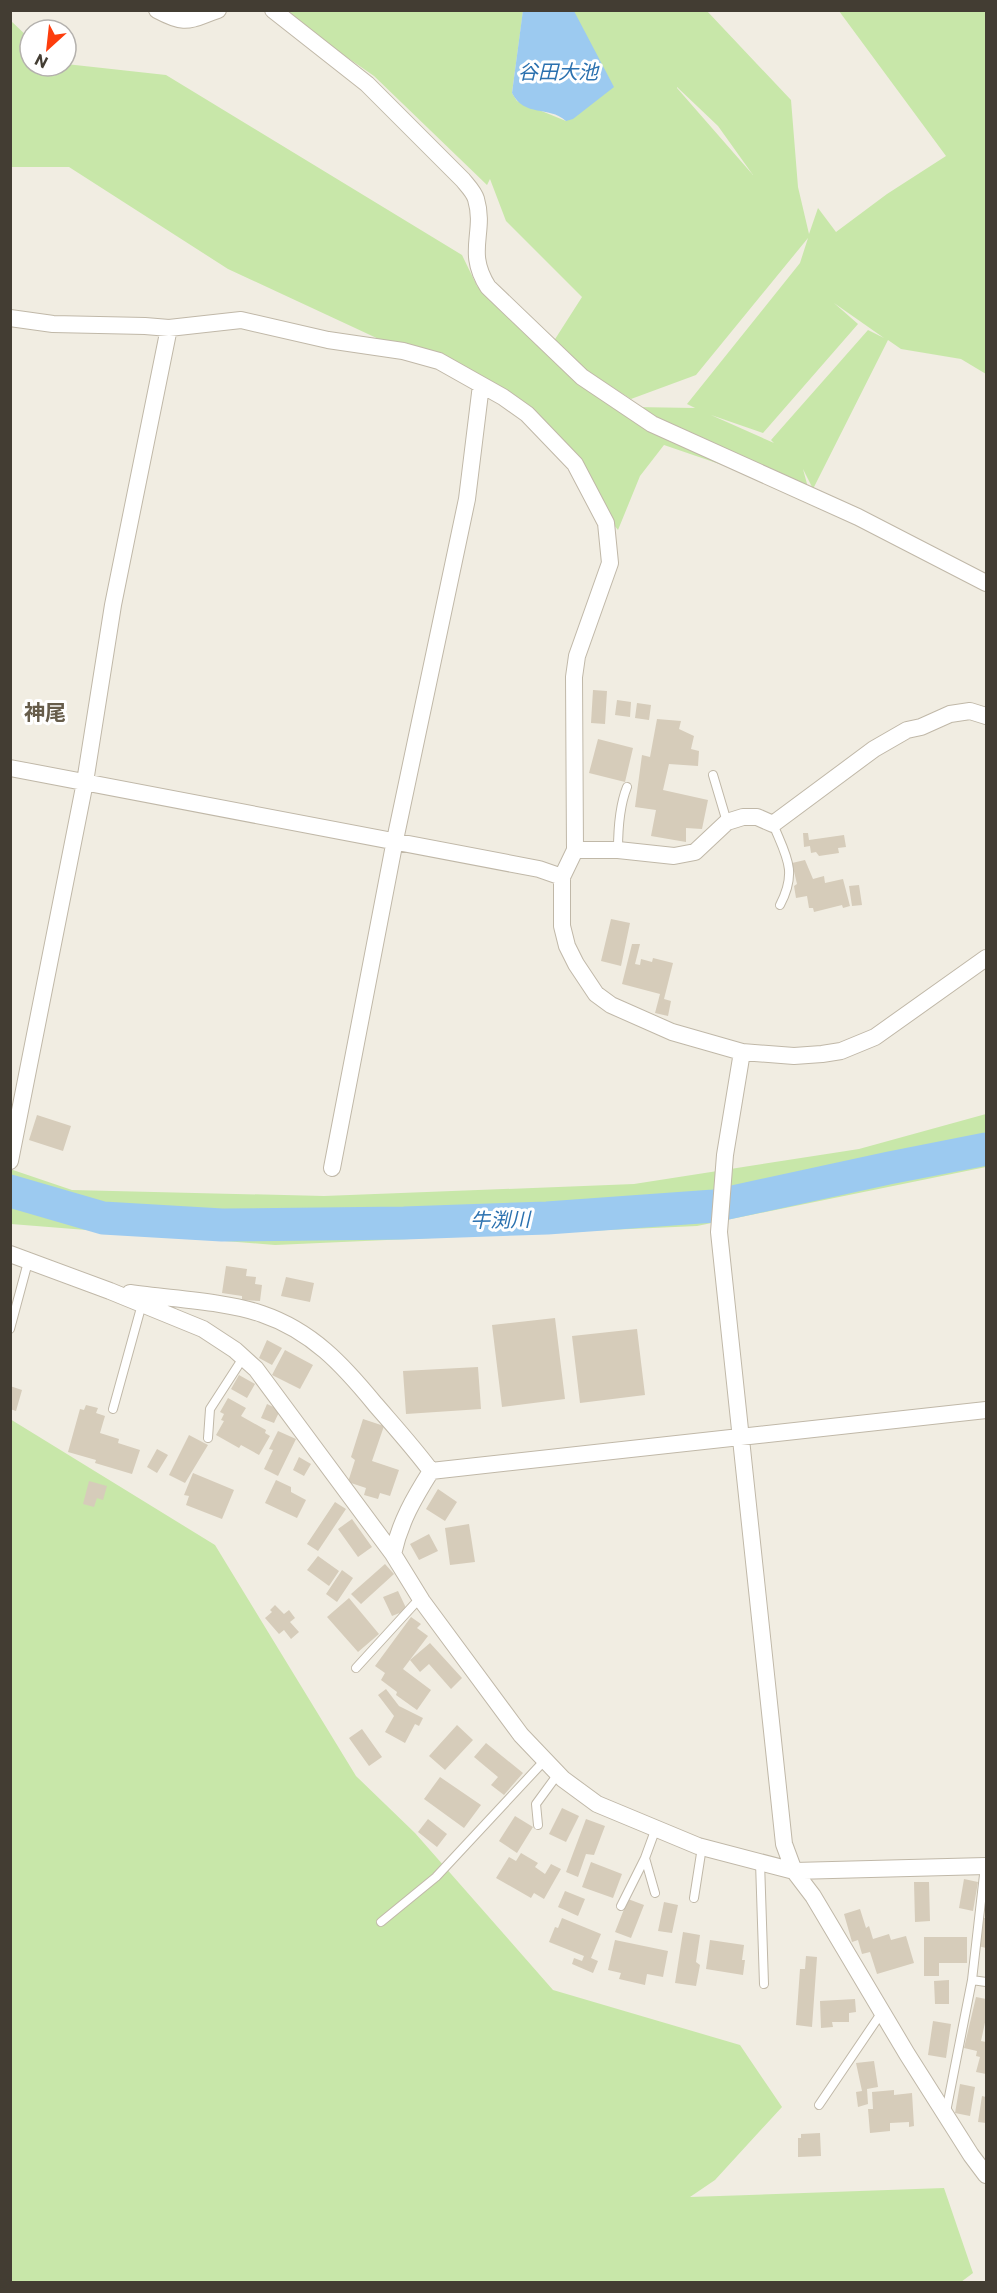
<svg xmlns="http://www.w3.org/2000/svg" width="997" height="2293" viewBox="0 0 997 2293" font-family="Commissioner,'Noto Sans JP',sans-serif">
<rect width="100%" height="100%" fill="#f1ede2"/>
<path fill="#c8e7a9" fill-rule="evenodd" d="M 280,11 L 523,11 L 512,93 L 517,101 L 566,121 L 570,11 L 707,11 L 791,100 L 798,187 L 809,234 L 818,208 L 836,232 L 887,194 L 946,156 L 839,11 L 986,11 L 986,374 L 961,359 L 901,349 L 888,340 L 813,489 L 803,469 L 810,495 L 664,445 L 640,476 L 618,530 L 522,411 L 383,341 L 228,269 L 69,167 L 11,167 L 10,20 L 30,39 L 30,66 L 66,66 L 66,64 L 166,75 L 462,255 L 477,286 L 591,388 L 634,407 L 695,408 L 687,404 L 800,263 L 808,238 L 696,375 L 631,399 L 550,347 L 582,297 L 506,221 L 490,179 L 487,185 L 374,76 ZM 677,87 L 718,126 L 753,175 L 677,88 ZM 834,303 L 884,338 L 868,330 L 771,440 L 774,443 L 711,415 L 763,433 L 858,324 Z
M 986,1114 L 986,1167 L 697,1226 L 275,1245 L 11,1224 L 10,1169 L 72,1190 L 324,1196 L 634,1184 L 859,1149 Z
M 10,1419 L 215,1545 L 356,1776 L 415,1833 L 553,1990 L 740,2045 L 782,2107 L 715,2180 L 690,2197 L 944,2188 L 973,2273 L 961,2282 L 11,2282 Z"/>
<path fill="#9ccaf0" d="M 523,10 L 574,11 L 614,87 L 573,119 L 566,121 C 548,105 525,118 512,93 Z"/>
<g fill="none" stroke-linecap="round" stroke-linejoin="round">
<path stroke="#9ccaf0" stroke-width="33" d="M 10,1191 L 103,1218 L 222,1225 L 404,1223 L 547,1218 L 714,1206 L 889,1168 L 986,1149"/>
</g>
<path fill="#d6ccba" d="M 593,690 L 607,691 L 605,724 L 591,723 Z
M 617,700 L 631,702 L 630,717 L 615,715 Z
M 637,703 L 651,705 L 649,720 L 635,718 Z
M 657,719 L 681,721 L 679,729 L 694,736 L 691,749 L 699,751 L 698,766 L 669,764 L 663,790 L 708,800 L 702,829 L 686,828 L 686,842 L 651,836 L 656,810 L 635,807 L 642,755 L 650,757 Z
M 598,739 L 633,748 L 625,782 L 589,773 Z
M 803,833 L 808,833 L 809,840 L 844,835 L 846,847 L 838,848 L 839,853 L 819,856 L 816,852 L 811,853 L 810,846 L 804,847 Z
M 805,860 L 813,879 L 824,876 L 825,883 L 843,879 L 850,906 L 843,908 L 842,905 L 814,912 L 813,908 L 809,908 L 807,896 L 796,898 L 794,886 L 797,884 L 792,863 Z
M 859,885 L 862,905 L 852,906 L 849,886 Z
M 611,919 L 630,923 L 621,966 L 601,961 Z
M 632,944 L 640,944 L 635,964 L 640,965 L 641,959 L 652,962 L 653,958 L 673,963 L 664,999 L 671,1001 L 668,1016 L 655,1013 L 660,994 L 622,984 Z
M 37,1115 L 71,1126 L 63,1151 L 29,1140 Z
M 226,1266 L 247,1269 L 246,1276 L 256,1277 L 255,1284 L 262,1285 L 260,1301 L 242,1300 L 242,1296 L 222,1293 Z
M 286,1277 L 314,1283 L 310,1302 L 281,1296 Z
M 555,1318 L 565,1399 L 502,1407 L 492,1325 Z
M 637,1329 L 645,1395 L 580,1403 L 572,1336 Z
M 267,1340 L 282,1348 L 272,1365 L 259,1358 Z
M 285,1350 L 313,1365 L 300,1389 L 272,1375 Z
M 478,1367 L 481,1409 L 406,1414 L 403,1371 Z
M 239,1375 L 255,1384 L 247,1398 L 231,1389 Z
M 10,1386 L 22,1390 L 16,1411 L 10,1409 Z
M 228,1398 L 246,1408 L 241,1416 L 266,1430 L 265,1433 L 270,1436 L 259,1455 L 241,1445 L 239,1448 L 216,1435 L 224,1421 L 221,1420 L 224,1414 L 220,1412 Z
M 267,1404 L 280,1410 L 274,1423 L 261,1418 Z
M 86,1405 L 98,1408 L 96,1413 L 105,1416 L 100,1433 L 119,1439 L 118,1443 L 140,1450 L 132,1474 L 95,1463 L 96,1460 L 68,1452 L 80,1409 L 84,1410 Z
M 363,1419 L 384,1426 L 372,1461 L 399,1470 L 390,1496 L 380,1493 L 378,1499 L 364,1495 L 366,1488 L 348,1482 L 355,1460 L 351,1457 Z
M 278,1431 L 296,1439 L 278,1476 L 264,1469 L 273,1450 L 269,1449 Z
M 189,1435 L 208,1445 L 185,1483 L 169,1475 Z
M 157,1449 L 168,1455 L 157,1473 L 147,1467 Z
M 299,1457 L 311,1464 L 304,1476 L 293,1470 Z
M 193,1473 L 234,1490 L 222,1519 L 186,1505 L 189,1496 L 184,1495 Z
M 276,1480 L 291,1487 L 291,1492 L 306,1500 L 297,1518 L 265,1503 Z
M 89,1481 L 107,1486 L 103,1500 L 97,1498 L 94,1507 L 83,1504 Z
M 438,1489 L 457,1502 L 445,1521 L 426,1509 Z
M 335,1502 L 346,1509 L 318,1551 L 307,1544 Z
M 352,1519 L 372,1547 L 358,1557 L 338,1529 Z
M 469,1524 L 475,1562 L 450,1565 L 445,1528 Z
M 429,1534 L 438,1551 L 419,1560 L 410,1544 Z
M 318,1556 L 339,1571 L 329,1586 L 307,1570 Z
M 385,1564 L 394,1574 L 361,1604 L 351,1594 Z
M 342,1570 L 353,1578 L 337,1602 L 326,1594 Z
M 398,1591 L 407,1610 L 392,1616 L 383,1597 Z
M 349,1598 L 379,1634 L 358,1652 L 327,1617 Z
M 275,1605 L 284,1614 L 289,1610 L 295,1618 L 290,1622 L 299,1632 L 291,1639 L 284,1630 L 279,1634 L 265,1618 L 272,1612 L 270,1610 Z
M 411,1617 L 421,1624 L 417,1628 L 428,1636 L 403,1669 L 431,1690 L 417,1710 L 396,1695 L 397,1692 L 381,1680 L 385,1673 L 375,1666 Z
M 430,1643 L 462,1678 L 451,1689 L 429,1664 L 420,1672 L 410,1660 Z
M 386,1689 L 399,1706 L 423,1718 L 419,1726 L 415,1724 L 405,1743 L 385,1732 L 394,1716 L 378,1695 Z
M 457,1725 L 473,1740 L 445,1770 L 429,1756 Z
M 362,1729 L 382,1757 L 369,1766 L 349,1738 Z
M 486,1743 L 523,1773 L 504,1795 L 491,1785 L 498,1777 L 474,1757 Z
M 440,1777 L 481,1805 L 464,1828 L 424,1799 Z
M 562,1808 L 579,1816 L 566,1842 L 549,1834 Z
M 515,1816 L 533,1827 L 517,1853 L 499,1841 Z
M 428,1819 L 447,1834 L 437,1847 L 418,1832 Z
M 586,1819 L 605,1826 L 594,1855 L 586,1854 L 578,1877 L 566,1872 Z
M 521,1853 L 538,1863 L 535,1867 L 545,1874 L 551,1864 L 561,1869 L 544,1899 L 534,1893 L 531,1898 L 496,1878 L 509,1857 L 516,1861 Z
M 591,1862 L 622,1874 L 613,1898 L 582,1887 Z
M 964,1879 L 978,1882 L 973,1911 L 959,1908 Z
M 914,1882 L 929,1882 L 930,1921 L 915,1922 Z
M 565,1891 L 585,1899 L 578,1916 L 558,1907 Z
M 628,1899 L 644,1905 L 631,1938 L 615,1932 Z
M 664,1902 L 678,1905 L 672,1933 L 658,1931 Z
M 860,1909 L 866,1928 L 869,1926 L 873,1939 L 889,1934 L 891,1940 L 906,1936 L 914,1963 L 877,1974 L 870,1952 L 862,1954 L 858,1940 L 852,1942 L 844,1914 Z
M 562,1918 L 601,1934 L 591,1958 L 598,1961 L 593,1973 L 572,1964 L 574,1958 L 582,1961 L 584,1956 L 549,1942 L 555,1927 L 558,1928 Z
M 984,1918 L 986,1918 L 986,1948 L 978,1946 Z
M 683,1932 L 700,1935 L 696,1962 L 700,1965 L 696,1986 L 675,1983 Z
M 924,1937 L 967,1937 L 967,1963 L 939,1963 L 939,1976 L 924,1976 Z
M 615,1940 L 668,1951 L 663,1977 L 647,1974 L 645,1985 L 619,1979 L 621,1973 L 608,1970 Z
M 710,1940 L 744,1945 L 742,1960 L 745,1960 L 743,1975 L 706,1969 Z
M 806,1956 L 817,1957 L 812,2027 L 796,2025 L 800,1969 L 805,1969 Z
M 949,1980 L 949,2004 L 935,2004 L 934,1981 Z
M 976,1997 L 986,1999 L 986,2018 L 981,2041 L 986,2042 L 986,2074 L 976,2072 L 980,2057 L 976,2056 L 977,2051 L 964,2048 Z
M 855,1999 L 856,2012 L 849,2013 L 849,2022 L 832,2022 L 833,2027 L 821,2028 L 820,2001 Z
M 933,2021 L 951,2024 L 946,2058 L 928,2055 Z
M 874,2061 L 878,2087 L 867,2089 L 868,2104 L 858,2107 L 856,2092 L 862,2091 L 856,2063 Z
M 960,2084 L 975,2087 L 970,2116 L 955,2113 Z
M 894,2090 L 894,2095 L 912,2093 L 914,2126 L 909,2127 L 909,2122 L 890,2123 L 890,2131 L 870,2133 L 868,2109 L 873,2109 L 872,2092 Z
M 982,2096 L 986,2097 L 986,2123 L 978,2122 Z
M 820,2133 L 821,2156 L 798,2157 L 798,2138 L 801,2138 L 801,2134 Z"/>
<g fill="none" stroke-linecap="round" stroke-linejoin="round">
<defs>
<path id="service" d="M 713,775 L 727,822
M 773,824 C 786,856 798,871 780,905
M 618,850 C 618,829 619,807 627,787
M 10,1329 L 28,1262
M 113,1409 L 142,1304
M 208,1438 L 210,1409 L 243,1358
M 356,1668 L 420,1598
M 538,1825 L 536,1804 L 558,1774
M 760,1862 L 764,1984
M 985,1866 L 972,1980 L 986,1982
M 655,1893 L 645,1858 L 656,1828
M 694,1898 L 702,1847
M 621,1906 L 645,1858
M 381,1922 L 436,1877 L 545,1760
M 819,2105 L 882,2012
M 946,2112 L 972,1980"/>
<path id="minor" d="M 157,10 C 187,26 188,20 218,10
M 273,10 L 367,84 L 463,180 C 467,185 474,192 476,199 C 486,233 465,251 488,287 L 582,377 L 652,424 L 858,517 L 986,583
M 10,318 L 53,324 L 145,326 L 169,328 L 241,320 L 328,340 L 403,351 L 439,361 L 503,397 L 527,414 L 575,464 L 606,523 L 610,563 L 577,656 L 574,677 L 575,850 L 562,877 L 562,926 L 567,946 L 576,964 L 596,994 L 611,1005 L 672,1032 L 742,1052 L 794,1056 L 822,1054 L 841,1051 L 875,1037 L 986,958
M 10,768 L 539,869 L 562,877
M 575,850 L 618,850 L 674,856 L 695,852 L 727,822 L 743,817 L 757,817 L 773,824 L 874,749 L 907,730 L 921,727 L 950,714 L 970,711 L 986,716
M 742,1052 L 725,1155 L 719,1232 L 784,1844 L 794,1871 L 813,1896 L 907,2054 L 971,2155 L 986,2175
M 10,1161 L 85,782 L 113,605 L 169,328
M 332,1168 L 395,840 L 467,499 L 481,385
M 10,1254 L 110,1291 L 203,1329 L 235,1350 L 256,1369 L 393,1554 L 422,1601 L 521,1735 L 563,1779 L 597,1804 L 698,1846 L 794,1871 L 986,1866
M 130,1293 C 170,1299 226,1301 262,1314 C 312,1331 343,1365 375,1404 C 394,1426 414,1448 431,1471
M 431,1471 L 986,1410
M 393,1554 C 400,1522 414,1498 431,1471"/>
</defs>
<use href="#service" stroke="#c0b8a8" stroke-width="10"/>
<use href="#minor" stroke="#c0b8a8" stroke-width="18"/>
<use href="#service" stroke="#fff" stroke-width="8"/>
<use href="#minor" stroke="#fff" stroke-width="16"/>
</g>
<g text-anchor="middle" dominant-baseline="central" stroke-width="6" stroke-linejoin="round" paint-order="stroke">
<g font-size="20" font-style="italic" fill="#2b71af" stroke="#fff">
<text x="558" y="71">谷田大池</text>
<text transform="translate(500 1219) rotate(-1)">牛渕川</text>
</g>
<g font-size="21" font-weight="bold" fill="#665c4a" stroke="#fff">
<text x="45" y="711">神尾</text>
</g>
</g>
<rect width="997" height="2293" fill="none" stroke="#433d33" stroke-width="24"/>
<g transform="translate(48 48) rotate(207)"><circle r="28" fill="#ffffff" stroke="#b4b1ad" stroke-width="1.5"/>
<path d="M0-4.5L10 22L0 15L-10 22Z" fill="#fd3d0d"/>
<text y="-9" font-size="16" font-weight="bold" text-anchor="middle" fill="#433d33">N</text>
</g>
</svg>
